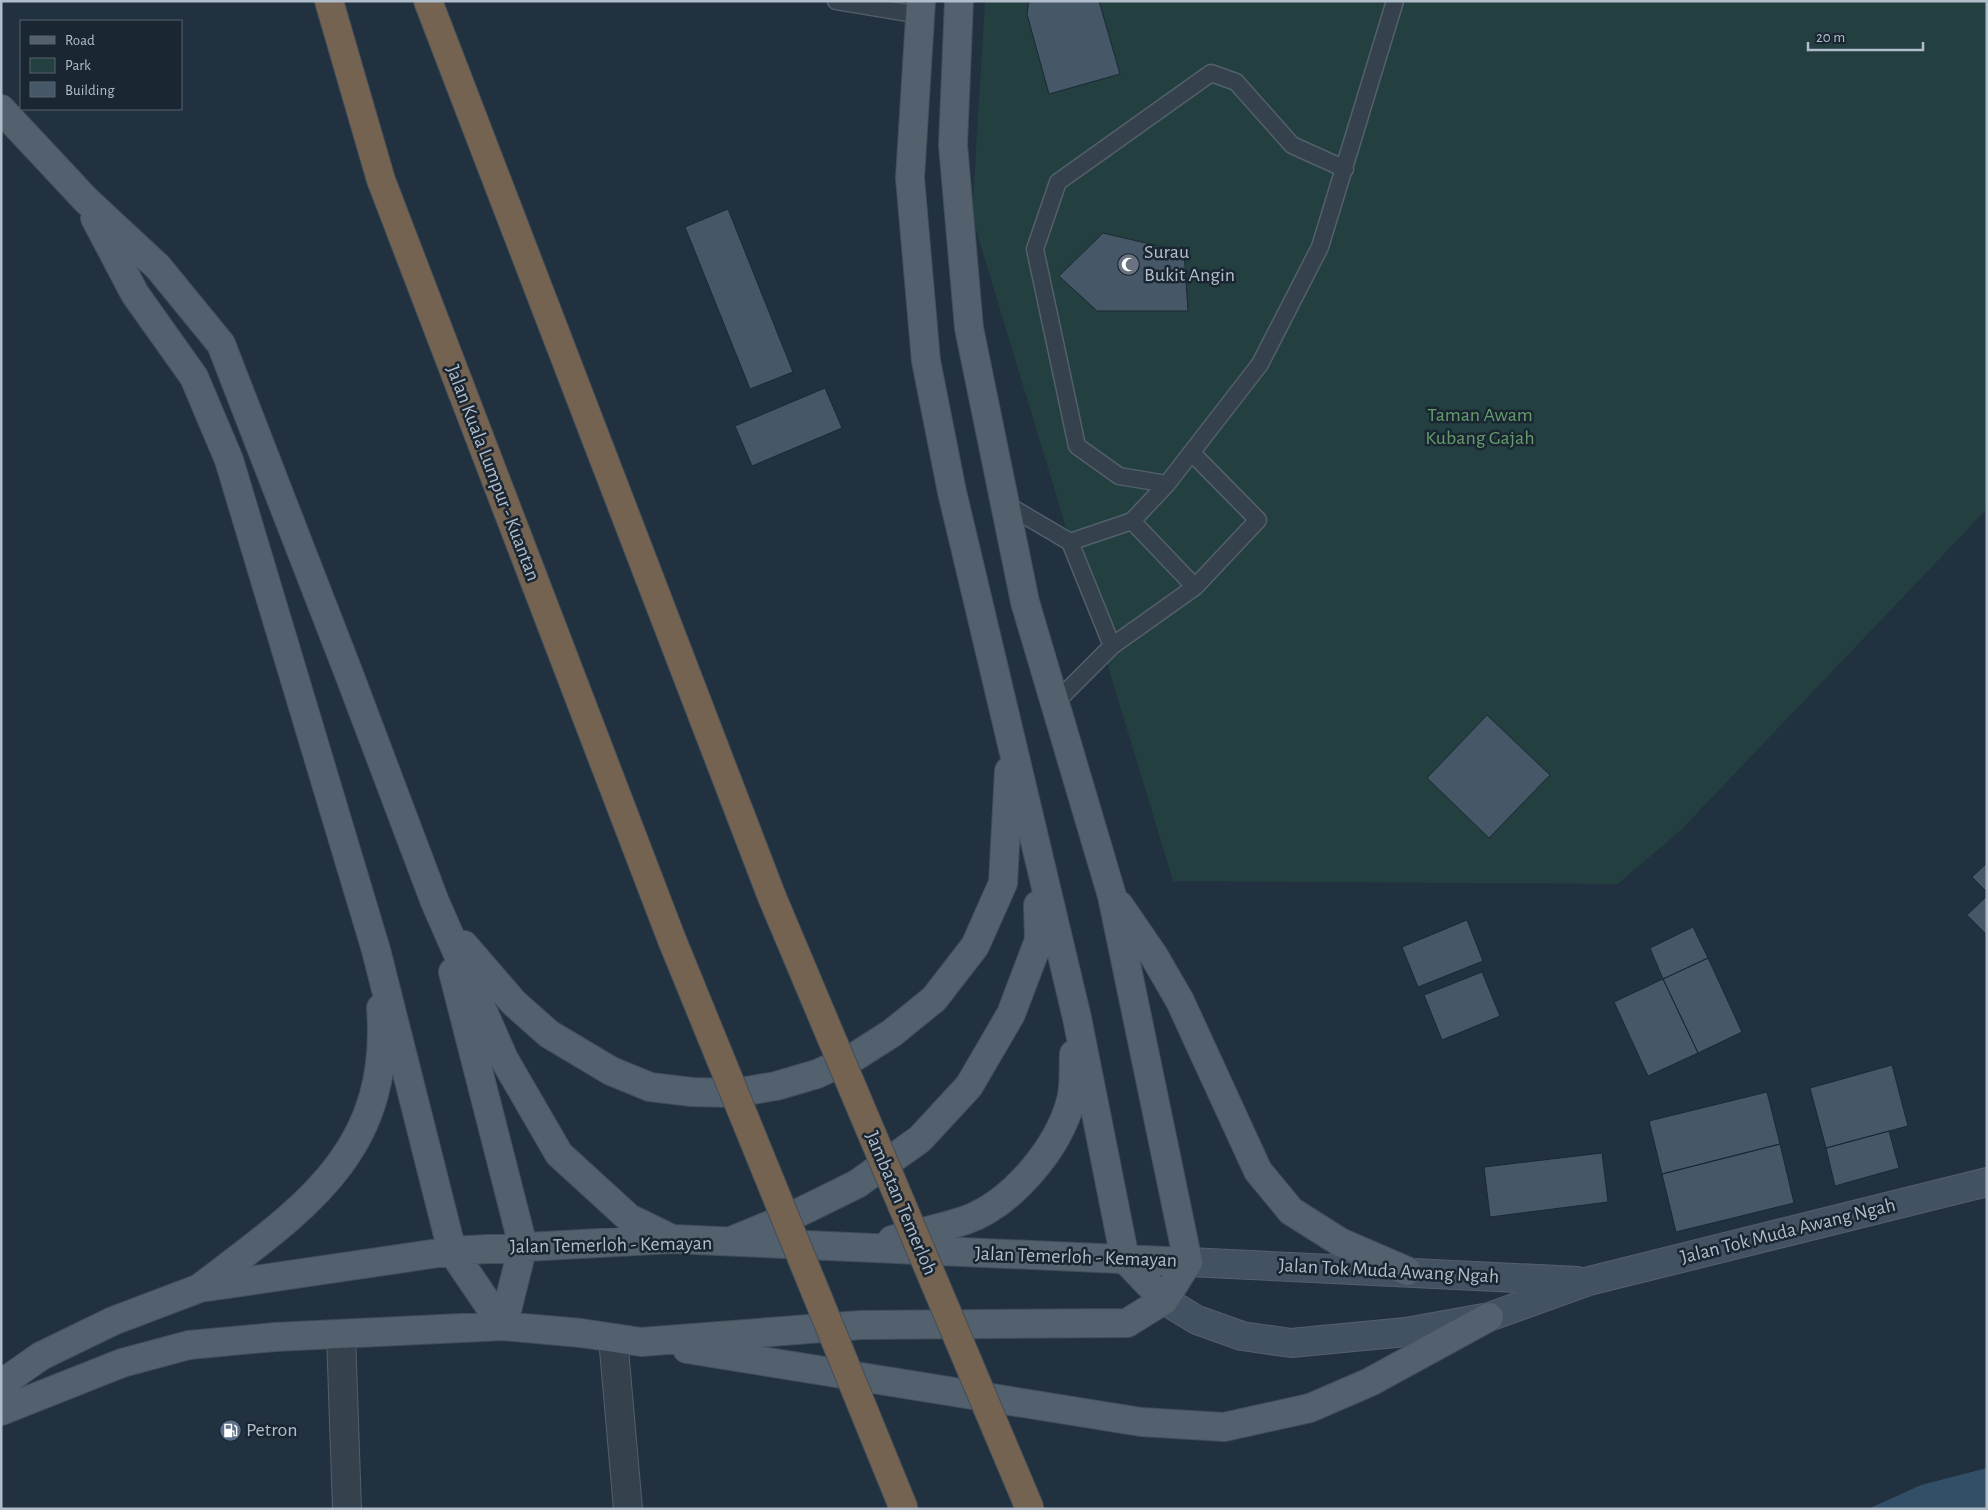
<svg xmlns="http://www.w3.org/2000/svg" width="1988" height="1510" viewBox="0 0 1988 1510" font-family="'Alegreya Sans',sans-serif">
<rect width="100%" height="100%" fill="#21313f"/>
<path fill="#233f3f" d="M 985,1 L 1987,1 L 1987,509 L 1680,831 L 1618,884 L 1173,881 L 972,217 Z"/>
<path fill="#334f67" d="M 1987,1468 L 1987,1509 L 1868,1509 L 1921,1485 Z"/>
<path fill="#465868" stroke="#1c2935" d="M 1029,1 L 1099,1 L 1120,74 L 1049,94 L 1027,14 Z
M 728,209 L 793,372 L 750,389 L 685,227 Z
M 1103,233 L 1184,252 L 1188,311 L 1097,311 L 1059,276 Z
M 825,388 L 842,428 L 752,466 L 735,426 Z
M 1487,715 L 1550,775 L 1489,838 L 1427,778 Z
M 1987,863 L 1987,892 L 1972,877 Z
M 1987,896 L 1987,935 L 1967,915 Z
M 1467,920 L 1483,961 L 1418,987 L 1402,947 Z
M 1693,927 L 1708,958 L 1663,979 L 1650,948 Z
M 1708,958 L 1742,1032 L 1698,1053 L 1663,979 Z
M 1482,972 L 1500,1016 L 1442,1040 L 1424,995 Z
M 1663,979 L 1698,1053 L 1648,1076 L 1614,1002 Z
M 1892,1065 L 1908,1126 L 1826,1148 L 1810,1088 Z
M 1767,1092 L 1780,1144 L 1662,1174 L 1649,1121 Z
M 1889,1131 L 1899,1168 L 1835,1186 L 1826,1148 Z
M 1780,1144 L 1794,1203 L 1676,1232 L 1662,1174 Z
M 1602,1153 L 1608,1202 L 1490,1217 L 1484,1167 Z"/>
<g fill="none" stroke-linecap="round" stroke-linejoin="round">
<defs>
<path id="lane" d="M 836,1 L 920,15
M 1167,484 L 1119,476 L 1077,446 L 1035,249 L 1058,182 L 1211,73 L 1236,82 L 1292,145 L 1345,169
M 1004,503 L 1070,542 L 1112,646
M 1132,521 L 1195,587
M 1070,542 L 1132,521 L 1167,484 L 1260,364 L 1320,247 L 1395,1
M 1055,703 L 1112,646 L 1195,587 L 1258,520 L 1192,453"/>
<path id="street" d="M 341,1335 L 347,1509
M 613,1338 L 628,1509"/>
<path id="secondary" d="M 1188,1262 L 1578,1281
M 1164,1300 L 1197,1320 L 1242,1336 L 1291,1343 L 1406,1332 L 1489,1317 L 1589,1281 L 1987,1182"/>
<path id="primary" d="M 921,1 L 910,178 L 926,361 L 952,492 L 1077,1018 L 1125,1259 L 1164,1300
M 959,1 L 953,145 L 969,328 L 1025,602 L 1112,896 L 1188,1262
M 1,109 L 86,200 L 158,267 L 221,344 L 349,674 L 435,902 L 504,1059 L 559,1154 L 629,1218 L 672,1239
M 95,218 L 135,294 L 194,377 L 229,460 L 376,950 L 452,1251 L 503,1326
M 1119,905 L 1154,956 L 1180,1001 L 1258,1171 L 1291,1211 L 1340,1242 L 1407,1271
M 464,945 L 514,1003 L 549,1034 L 611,1071 L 650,1087 L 692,1092 L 735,1093 L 776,1086 L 817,1074 L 856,1056 L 892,1033 L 934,999 L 975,946 L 1003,883 L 1009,771
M 453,972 L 523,1246 L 503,1326
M 736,1239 L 792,1216 L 857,1184 L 920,1139 L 969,1086 L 1011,1014 L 1039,940 L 1038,905
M 892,1240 C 917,1233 942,1228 966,1220 C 1013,1203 1059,1147 1071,1100 C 1075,1086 1073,1068 1074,1054
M 201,1287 C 303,1209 392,1153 381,1008
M 687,1349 L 1141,1422 L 1224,1427 L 1310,1408 L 1370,1382 L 1489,1317
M 1,1384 L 41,1356 L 113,1321 L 200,1288 L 452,1251 L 672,1239 L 1188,1262
M 1,1411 L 122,1363 L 189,1345 L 275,1337 L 503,1326 L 581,1333 L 641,1342 L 861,1325 L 1127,1323 L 1164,1300 L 1188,1262"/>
<path id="highway" d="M 329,1 L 381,180 L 672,940
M 428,1 L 772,897"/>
</defs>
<use href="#lane" stroke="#53606c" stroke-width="19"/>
<use href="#street" stroke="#53606c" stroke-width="30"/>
<use href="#secondary" stroke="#53606c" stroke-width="30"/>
<use href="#primary" stroke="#414e5a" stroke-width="30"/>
<use href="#highway" stroke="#404d59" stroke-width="30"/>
<use href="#lane" stroke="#35424e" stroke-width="16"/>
<use href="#street" stroke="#35424e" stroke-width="28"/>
<use href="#secondary" stroke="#435262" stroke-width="28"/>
<use href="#primary" stroke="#53616f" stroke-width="28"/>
<use href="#highway" stroke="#756351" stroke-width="28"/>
<defs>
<path id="highway-bridge" d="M 772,897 L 1030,1509
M 672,940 L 904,1509"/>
</defs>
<use href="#highway-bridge" stroke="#404d59" stroke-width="30" stroke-linecap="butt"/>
<use href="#highway-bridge" stroke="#756351" stroke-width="28"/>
</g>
<defs>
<symbol id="mosque-disc" viewBox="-11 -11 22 22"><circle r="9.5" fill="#6b7280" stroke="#1a2733"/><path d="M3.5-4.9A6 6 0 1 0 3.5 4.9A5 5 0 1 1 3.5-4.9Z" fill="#fff"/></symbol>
<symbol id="fuel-disc" viewBox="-11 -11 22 22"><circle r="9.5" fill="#5c6f8a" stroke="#1a2733"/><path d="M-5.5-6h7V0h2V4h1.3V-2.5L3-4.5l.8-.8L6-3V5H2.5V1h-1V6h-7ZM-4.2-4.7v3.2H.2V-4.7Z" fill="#fff"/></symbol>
</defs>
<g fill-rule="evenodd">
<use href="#mosque-disc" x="1116" y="252" width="25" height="25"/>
<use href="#fuel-disc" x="218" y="1418" width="25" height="25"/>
</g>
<g text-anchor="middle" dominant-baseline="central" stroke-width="5" stroke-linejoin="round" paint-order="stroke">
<g font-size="20" fill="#b1bdca" stroke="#1a2733" text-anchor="start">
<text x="1144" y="252">Surau<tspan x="1144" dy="23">Bukit Angin</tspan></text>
<text x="246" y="1430">Petron</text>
</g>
<g font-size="20" fill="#659d6c" stroke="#1a2733">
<text x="1480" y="415">Taman Awam<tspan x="1480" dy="23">Kubang Gajah</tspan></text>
</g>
<g font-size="20" fill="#b1bdca" stroke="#1a2733">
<text transform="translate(493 473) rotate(69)">Jalan Kuala Lumpur - Kuantan</text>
<text transform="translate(901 1203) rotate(67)">Jambatan Temerloh</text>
<text transform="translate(1788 1231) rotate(-14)">Jalan Tok Muda Awang Ngah</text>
<text transform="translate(611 1245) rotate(-1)">Jalan Temerloh - Kemayan</text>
<text transform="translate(1076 1257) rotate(2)">Jalan Temerloh - Kemayan</text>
<text transform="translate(1389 1271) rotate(3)">Jalan Tok Muda Awang Ngah</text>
</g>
</g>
<rect width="1988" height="1510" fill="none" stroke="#b1bdca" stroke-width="5"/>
<rect x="20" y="20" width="162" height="90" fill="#1a2733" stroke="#56636f"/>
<rect x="30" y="36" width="25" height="8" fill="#53616f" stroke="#56636f"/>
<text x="65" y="45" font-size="15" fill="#b1bdca">Road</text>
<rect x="30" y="58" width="25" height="15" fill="#233f3f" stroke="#56636f"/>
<text x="65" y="70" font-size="15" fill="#b1bdca">Park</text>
<rect x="30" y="82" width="25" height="15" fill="#465868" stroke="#56636f"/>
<text x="65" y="95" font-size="15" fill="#b1bdca">Building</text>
<path d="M1808 42v8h115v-8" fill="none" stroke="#b1bdca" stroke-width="2.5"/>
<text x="1816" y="42" font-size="15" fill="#b1bdca" stroke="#1a2733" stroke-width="4" paint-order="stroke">20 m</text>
</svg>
